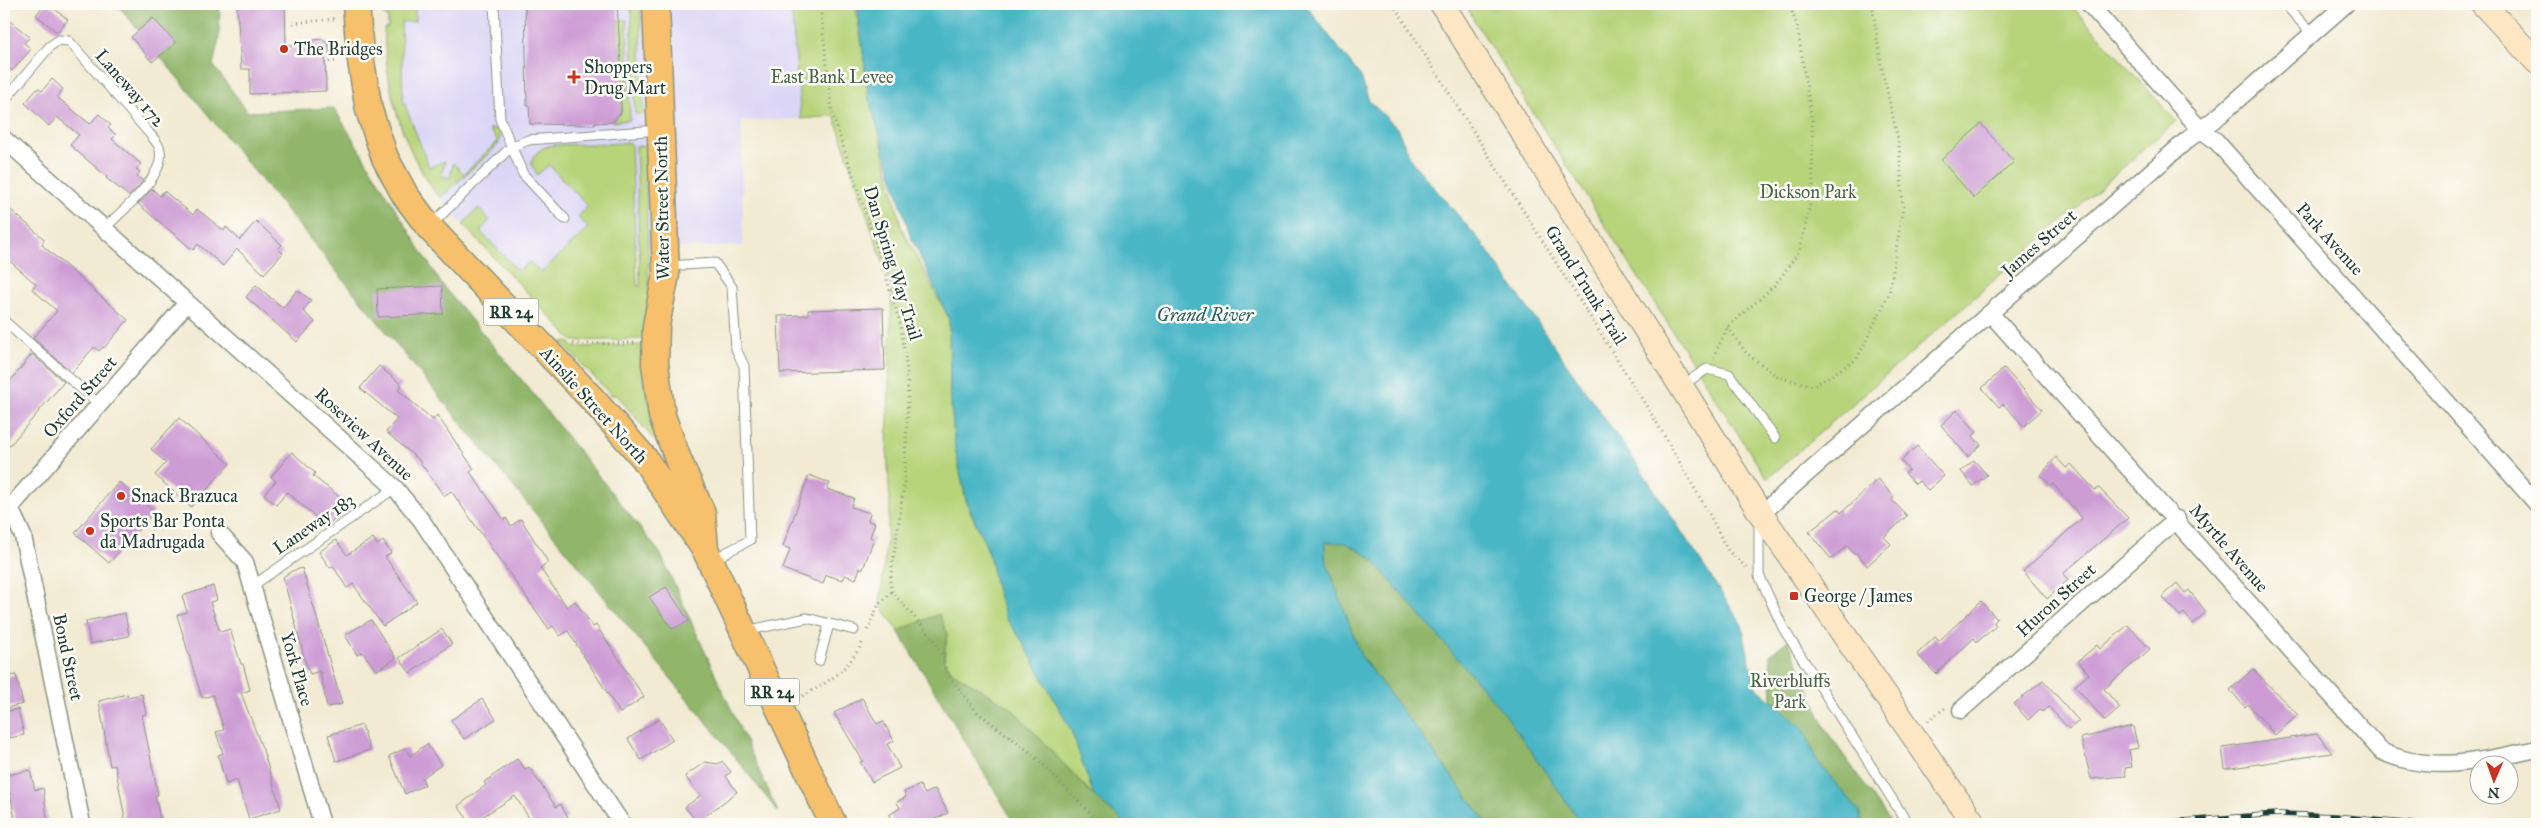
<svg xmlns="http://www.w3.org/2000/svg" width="2541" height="828" viewBox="0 0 2541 828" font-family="'IM FELL Great Primer',serif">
<rect width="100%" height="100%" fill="#fdfcf7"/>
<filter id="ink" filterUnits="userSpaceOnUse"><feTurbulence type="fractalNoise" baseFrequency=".02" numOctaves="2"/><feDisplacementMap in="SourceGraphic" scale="10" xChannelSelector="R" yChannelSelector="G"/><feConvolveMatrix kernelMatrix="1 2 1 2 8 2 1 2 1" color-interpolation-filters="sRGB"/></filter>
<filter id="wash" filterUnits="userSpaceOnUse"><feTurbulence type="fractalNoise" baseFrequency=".0096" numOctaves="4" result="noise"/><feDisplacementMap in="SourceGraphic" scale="20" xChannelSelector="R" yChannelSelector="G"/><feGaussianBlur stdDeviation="1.12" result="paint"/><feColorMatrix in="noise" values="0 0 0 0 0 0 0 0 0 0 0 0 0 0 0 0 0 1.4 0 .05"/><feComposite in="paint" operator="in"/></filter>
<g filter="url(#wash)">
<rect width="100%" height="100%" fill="#f2ead2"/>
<path fill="#dcd6f6" d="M 386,4 L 791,4 L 801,119 L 741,121 L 743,246 L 634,249 L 636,285 L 649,286 L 573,341 L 464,226 L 433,189 L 418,165 L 403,134 L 391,97 L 386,62 Z"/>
<path fill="#b7d47a" stroke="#6b8857" d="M 386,4 L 415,4 L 415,21 L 401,22 L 403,100 L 429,167 L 445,161 L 441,176 L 450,178 L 453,163 L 464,174 L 498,141 L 489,129 L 497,129 L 501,135 L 498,145 L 441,197 C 434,194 430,184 425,177 C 397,131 386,81 384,28 L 388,27 L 388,16 L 384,15 Z
M 631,4 L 641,4 L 641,49 L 644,114 L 635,114 Z
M 791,4 L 855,4 L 871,99 L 902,229 L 949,319 L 950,392 L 955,448 L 966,502 L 989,553 L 996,588 L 1007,620 L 1021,639 L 1071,730 L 1094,796 L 1010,707 L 952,672 L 944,659 L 947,634 L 939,614 L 898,631 L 880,604 L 890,505 L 887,448 L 892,290 L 834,116 L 801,119 Z
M 1466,4 L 2070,4 L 2176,121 L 1767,479 L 1474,20 Z
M 618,20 L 627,20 L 630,120 L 612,122 L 621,113 L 621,95 L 623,95 L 621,48 L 618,48 Z
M 631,143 L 637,286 L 640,286 L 636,146 L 645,146 L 649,286 L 646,339 L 573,341 L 464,226 L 464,223 L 478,208 L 490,220 L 480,231 L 518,271 L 530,262 L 541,273 L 588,228 L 578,217 L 588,206 L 549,165 L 537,175 L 531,163 C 534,151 544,146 555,145 Z
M 568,341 L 574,347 L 646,345 L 647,371 L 644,381 L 659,446 L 617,395 L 611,395 L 561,342 Z"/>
<path fill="#91b66a" stroke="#587a4f" d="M 117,4 L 220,4 L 219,38 L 213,65 L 248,112 L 334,108 L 442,285 L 526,385 L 660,553 L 778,812 L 723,742 Z
M 1325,542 L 1346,543 L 1370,557 L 1505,714 L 1582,824 L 1488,824 L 1361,656 L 1325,558 Z
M 939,614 L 947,634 L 944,659 L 952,672 L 1010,707 L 1094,796 L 1126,824 L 1015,824 L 898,631 Z
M 1788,640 L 1826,730 L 1892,824 L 1862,824 L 1859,811 L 1817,761 L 1804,729 L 1772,700 L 1770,655 Z"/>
<path fill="#4ab6c6" stroke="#347a7d" d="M 857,4 L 1305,4 L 1361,77 L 1369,101 L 1397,128 L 1413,163 L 1482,243 L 1648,480 L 1742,625 L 1755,686 L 1804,729 L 1817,761 L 1859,811 L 1862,824 L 1582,824 L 1505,714 L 1370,557 L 1346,543 L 1325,542 L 1325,558 L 1361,656 L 1488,824 L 1126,824 L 1094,796 L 1071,730 L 1021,639 L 1007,620 L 996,588 L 989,553 L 967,502 L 955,448 L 950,392 L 949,319 L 910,235 L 869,100 Z"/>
<g id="blocks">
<path fill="#cd9cd5" d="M 45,4 L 49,4 L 68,20 L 57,32 L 36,15 Z
M 285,4 L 286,45 L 310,45 L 314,40 L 322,39 L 329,45 L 329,53 L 325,56 L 326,91 L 250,94 L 250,69 L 241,69 L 237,5 Z
M 525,4 L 617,4 L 623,95 L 621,95 L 621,113 L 612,122 L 595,123 L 595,125 L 530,124 L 529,105 L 527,106 Z
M 153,18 L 176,43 L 152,62 L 131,37 Z
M 10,21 L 30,37 L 24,43 L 31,49 L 12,71 L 4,64 L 4,28 Z
M 52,79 L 63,89 L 57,97 L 90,124 L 99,114 L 111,125 L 108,128 L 116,135 L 112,139 L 141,164 L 136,169 L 140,172 L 137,176 L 143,181 L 129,196 L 106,178 L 107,177 L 70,145 L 79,135 L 57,117 L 49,126 L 25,103 L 38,88 L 42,91 Z
M 1981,124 L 2014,162 L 1974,198 L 1941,160 Z
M 152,189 L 160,196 L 164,191 L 193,215 L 197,209 L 224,231 L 226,227 L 240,240 L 256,221 L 282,245 L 278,249 L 283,253 L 264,274 L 237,249 L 223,266 L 198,244 L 193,250 L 138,204 Z
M 4,204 L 44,239 L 42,245 L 128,320 L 104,348 L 103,347 L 99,351 L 94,347 L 72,373 L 33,338 L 57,311 L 32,289 L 36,284 L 4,256 Z
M 256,285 L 283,308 L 297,290 L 311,300 L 303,311 L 315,322 L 297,342 L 246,297 Z
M 442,286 L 443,314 L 378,317 L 377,289 Z
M 883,308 L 885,370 L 780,373 L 778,316 L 808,315 L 808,310 Z
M 32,354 L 64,382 L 4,452 L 4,389 Z
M 379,366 L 402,385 L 398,390 L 433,420 L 437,415 L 474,469 L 470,472 L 504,520 L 506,518 L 511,526 L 521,519 L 548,562 L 540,568 L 567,607 L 575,601 L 593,627 L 596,625 L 644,697 L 620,713 L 568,631 L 560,636 L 553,626 L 549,629 L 451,491 L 444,496 L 418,459 L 386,432 L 397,419 L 360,388 Z
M 2004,368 L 2042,410 L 2024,426 L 2003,404 L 1999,407 L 1982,388 Z
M 1957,410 L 1977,432 L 1973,436 L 1981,445 L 1968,457 L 1941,425 Z
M 179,418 L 230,464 L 191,507 L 155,475 L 166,463 L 151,449 Z
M 1917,446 L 1944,476 L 1928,490 L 1919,481 L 1915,484 L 1905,473 L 1909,470 L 1901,461 Z
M 292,452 L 315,473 L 313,476 L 347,503 L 327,527 L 287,492 L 276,505 L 264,494 L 276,481 L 271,477 Z
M 2056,457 L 2066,468 L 2071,464 L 2095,490 L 2099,488 L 2128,518 L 2063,574 L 2068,580 L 2047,599 L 2023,571 L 2082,518 L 2053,484 L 2051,486 L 2041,475 Z
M 1974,460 L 1987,475 L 1973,486 L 1961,471 Z
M 809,475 L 830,483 L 827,489 L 854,498 L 851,507 L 870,513 L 868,521 L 875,523 L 870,537 L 874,539 L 863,569 L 860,568 L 856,579 L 845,575 L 843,580 L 826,575 L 823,584 L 783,569 L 790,549 L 783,546 Z
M 1878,479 L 1894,497 L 1892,500 L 1907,516 L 1884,537 L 1891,544 L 1867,566 L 1856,553 L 1854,554 L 1847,546 L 1831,559 L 1809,532 L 1838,509 L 1841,513 Z
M 119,482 L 154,512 L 109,563 L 75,533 Z
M 373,538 L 377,545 L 383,541 L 391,553 L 385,557 L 417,602 L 383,626 L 353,584 L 347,588 L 333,566 L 330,568 L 319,552 L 336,540 L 347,555 Z
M 302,568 L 316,615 L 342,704 L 327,707 L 320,671 L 310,674 L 306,664 L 283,577 L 292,571 Z
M 2177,583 L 2185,593 L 2189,590 L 2206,612 L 2193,624 L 2184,613 L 2180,616 L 2162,596 Z
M 213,586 L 217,600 L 210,602 L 220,632 L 230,629 L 241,664 L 243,664 L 250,690 L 241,693 L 263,750 L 281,809 L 249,819 L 237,780 L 226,784 L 218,755 L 223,753 L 216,732 L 224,730 L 213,695 L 202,698 L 177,615 L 187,612 L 182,596 Z
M 666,587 L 689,621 L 672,629 L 649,597 Z
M 1981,601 L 1997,619 L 1994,622 L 1996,626 L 1977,642 L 1974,638 L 1936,674 L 1917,654 L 1935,637 L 1939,641 Z
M 125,613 L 129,636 L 90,644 L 86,621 Z
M 371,620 L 396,658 L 376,671 L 363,652 L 357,655 L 345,635 Z
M 2128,625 L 2150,649 L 2104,689 L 2120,708 L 2105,721 L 2075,686 L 2089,674 L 2078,661 L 2097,645 L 2100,649 Z
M 442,629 L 452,644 L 410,673 L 399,658 Z
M 2253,669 L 2298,715 L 2275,735 L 2248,704 L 2245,707 L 2230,690 Z
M 16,675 L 23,704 L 6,708 L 4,677 Z
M 2043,680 L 2079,721 L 2069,729 L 2049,707 L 2043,712 L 2040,709 L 2028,720 L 2014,704 Z
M 127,694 L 128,697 L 142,694 L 146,714 L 142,715 L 158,795 L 155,795 L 161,824 L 126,824 L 115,765 L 110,766 L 99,701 Z
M 862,698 L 877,724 L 883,721 L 894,741 L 887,744 L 900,768 L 872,782 L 860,762 L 863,761 L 834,713 Z
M 482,699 L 496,719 L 464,739 L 451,720 Z
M 18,709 L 24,735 L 4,739 L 4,712 Z
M 659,719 L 673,740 L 641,760 L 628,739 Z
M 362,725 L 370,750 L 336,761 L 328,735 Z
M 2133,726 L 2138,748 L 2129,750 L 2132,767 L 2125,768 L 2126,776 L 2091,779 L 2081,738 Z
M 2317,734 L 2332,753 L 2225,769 L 2222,748 Z
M 427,744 L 441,765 L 422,778 L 425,785 L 405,794 L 389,756 L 406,748 L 410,756 Z
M 517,759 L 525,769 L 529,767 L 556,807 L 560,804 L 568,817 L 559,824 L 533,824 L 515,796 L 471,824 L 458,806 L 486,785 L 484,782 Z
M 722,761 L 731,772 L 726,776 L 737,792 L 697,822 L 685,807 L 700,796 L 685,776 L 705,762 L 718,764 Z
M 30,770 L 35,790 L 43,788 L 48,824 L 16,824 L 10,793 L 4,794 L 4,776 Z
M 920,785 L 925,794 L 935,789 L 948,813 L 925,824 L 894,824 L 889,815 L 900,808 L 897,802 L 906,797 L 904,792 Z"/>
</g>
</g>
<g filter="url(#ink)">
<use href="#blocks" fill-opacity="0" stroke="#889483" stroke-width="1"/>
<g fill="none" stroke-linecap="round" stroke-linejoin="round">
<defs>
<path id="lane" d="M 494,4 L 500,119 L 523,174 L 565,219
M 2285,4 L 2312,34
M 4,101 L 50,46 L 59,40 L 69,41 L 149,133 C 153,138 159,144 160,150 C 166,177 121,211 103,230
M 431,225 L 511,147 L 528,140 L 659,130
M 668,266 L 715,263 L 732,287 L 736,349 L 744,366 L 750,540 L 712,560
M 4,321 L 100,405
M 1681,386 L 1707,369 L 1729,374 L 1775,438
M 1759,519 L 1759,575 L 1783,628 L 1908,824
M 252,586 L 395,488
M 745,631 L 807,618 L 854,630
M 819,661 L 829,624"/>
<path id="street" d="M 2089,4 L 2200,129 L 2216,141 L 2537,504
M 4,139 L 395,488 L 422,521 L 622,824
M 1990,313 L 2381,751 C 2430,775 2487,760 2537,749
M 4,502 L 10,508 L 23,536 L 82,824
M 1761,514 L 2187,140 L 2220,115 L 2346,4
M 4,515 L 187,303
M 219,533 L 245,562 L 322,824
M 1961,710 L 2177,519"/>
<path id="secondary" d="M 1442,4 L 1761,514 L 1974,824
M 2483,4 L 2537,62"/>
<path id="primary" d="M 356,4 L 360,55 L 369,110 L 385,158 L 405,195 L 429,227 L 593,400 L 644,458 L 704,548
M 656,4 L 666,274 L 656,326 L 655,364 L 662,416 L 679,462 L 702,513 L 705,549 L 833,824"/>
</defs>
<use href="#lane" stroke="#889483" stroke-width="11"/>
<use href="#street" stroke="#889483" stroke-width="19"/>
<use href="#secondary" stroke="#889483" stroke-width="26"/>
<use href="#primary" stroke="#889483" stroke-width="29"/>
<path stroke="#889483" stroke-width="3" stroke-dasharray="1 4" stroke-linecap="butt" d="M 820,4 L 832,113 L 878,250 L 901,326 L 906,363 L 908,396 L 904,485 L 890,582 L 892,592 L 934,639 L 941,654 L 947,674 L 978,713 L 1031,753 L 1101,824
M 1393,4 L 1657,423 L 1707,510 L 1728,551 L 1747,568
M 293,23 L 335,19
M 324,62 L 338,61
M 1728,327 L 1746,353 L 1778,377 L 1814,386 L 1857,359 L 1889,294 L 1903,207 L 1899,144 L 1881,64 L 1872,4
M 573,344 L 635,343
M 1713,357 L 1728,327 L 1775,285 L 1799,252 L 1813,193 L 1812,122 L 1797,25 L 1789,4
M 867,630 L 879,604 L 892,592
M 798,698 C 825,685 850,669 863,641
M 1928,721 L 1945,708"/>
<use href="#lane" stroke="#fff" stroke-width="9"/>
<use href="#street" stroke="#fff" stroke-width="16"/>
<use href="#secondary" stroke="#fce6c4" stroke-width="24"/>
<use href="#primary" stroke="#f7c06c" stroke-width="26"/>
<defs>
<path id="rail" d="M 2142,824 L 2277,814 L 2335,816 L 2413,824"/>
</defs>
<use href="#rail" stroke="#1f3d34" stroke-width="5.5"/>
<use href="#rail" stroke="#fdfcf7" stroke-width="4" stroke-dasharray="11" stroke-linecap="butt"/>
</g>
</g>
<g fill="#c8321e" stroke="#fdfcf7" stroke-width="2">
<circle cx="284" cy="49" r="5"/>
<path d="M571.5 69.5h5v5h5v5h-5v5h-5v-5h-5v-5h5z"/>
<circle cx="121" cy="496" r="5"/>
<circle cx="90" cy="531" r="5"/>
<rect x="1789" y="591" width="10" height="10" rx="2.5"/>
</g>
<g text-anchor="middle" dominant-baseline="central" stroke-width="5" stroke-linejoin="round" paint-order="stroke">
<g fill="#fdfcf7" stroke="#62766e" stroke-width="1">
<rect x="483.5" y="298.5" width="55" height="27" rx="4"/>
<rect x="744.5" y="678.5" width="55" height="27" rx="4"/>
</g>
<g font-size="16" font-weight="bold" fill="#1f3d34">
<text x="511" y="312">RR 24</text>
<text x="772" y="692">RR 24</text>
</g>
<g font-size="18" fill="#1f3d34" stroke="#fdfcf7" text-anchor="start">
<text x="294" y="49">The Bridges</text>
<text x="584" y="67">Shoppers<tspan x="584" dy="21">Drug Mart</tspan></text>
<text x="131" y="496">Snack Brazuca</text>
<text x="100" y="521">Sports Bar Ponta<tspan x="100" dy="21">da Madrugada</tspan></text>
<text x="1804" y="596">George / James</text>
</g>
<g font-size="18" fill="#456346" stroke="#fdfcf7">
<text x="832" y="77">East Bank Levee</text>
<text x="1808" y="192">Dickson Park</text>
<text x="1790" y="681">Riverbluffs<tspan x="1790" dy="21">Park</tspan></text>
</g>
<g font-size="18" fill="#1f3d34" stroke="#fdfcf7">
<text transform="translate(130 88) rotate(49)">Laneway 172</text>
<text transform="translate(662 208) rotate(-91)">Water Street North</text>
<text transform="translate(2330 239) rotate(48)">Park Avenue</text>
<text transform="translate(2039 243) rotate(-41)">James Street</text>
<text transform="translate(893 263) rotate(73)">Dan Spring Way Trail</text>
<text transform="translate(1586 285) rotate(58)">Grand Trunk Trail</text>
<text transform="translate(80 397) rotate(-49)">Oxford Street</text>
<text transform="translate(594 405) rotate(48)">Ainslie Street North</text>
<text transform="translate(364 434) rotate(43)">Roseview Avenue</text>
<text transform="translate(314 524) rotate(-34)">Laneway 183</text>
<text transform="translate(2229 548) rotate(49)">Myrtle Avenue</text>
<text transform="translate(2056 600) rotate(-42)">Huron Street</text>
<text transform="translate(68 657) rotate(78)">Bond Street</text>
<text transform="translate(297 669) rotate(74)">York Place</text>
</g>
<g font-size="19" font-style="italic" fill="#2c6160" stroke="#fdfcf7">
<text x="1205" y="314">Grand River</text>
</g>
</g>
<rect width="2541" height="828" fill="none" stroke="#fdfcf7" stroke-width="20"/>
<g transform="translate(2494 780) rotate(182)"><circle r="24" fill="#fdfcf7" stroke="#a4b0a9"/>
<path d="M0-4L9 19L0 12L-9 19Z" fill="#c8321e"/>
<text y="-8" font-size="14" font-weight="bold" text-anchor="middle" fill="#1f3d34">N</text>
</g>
</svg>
